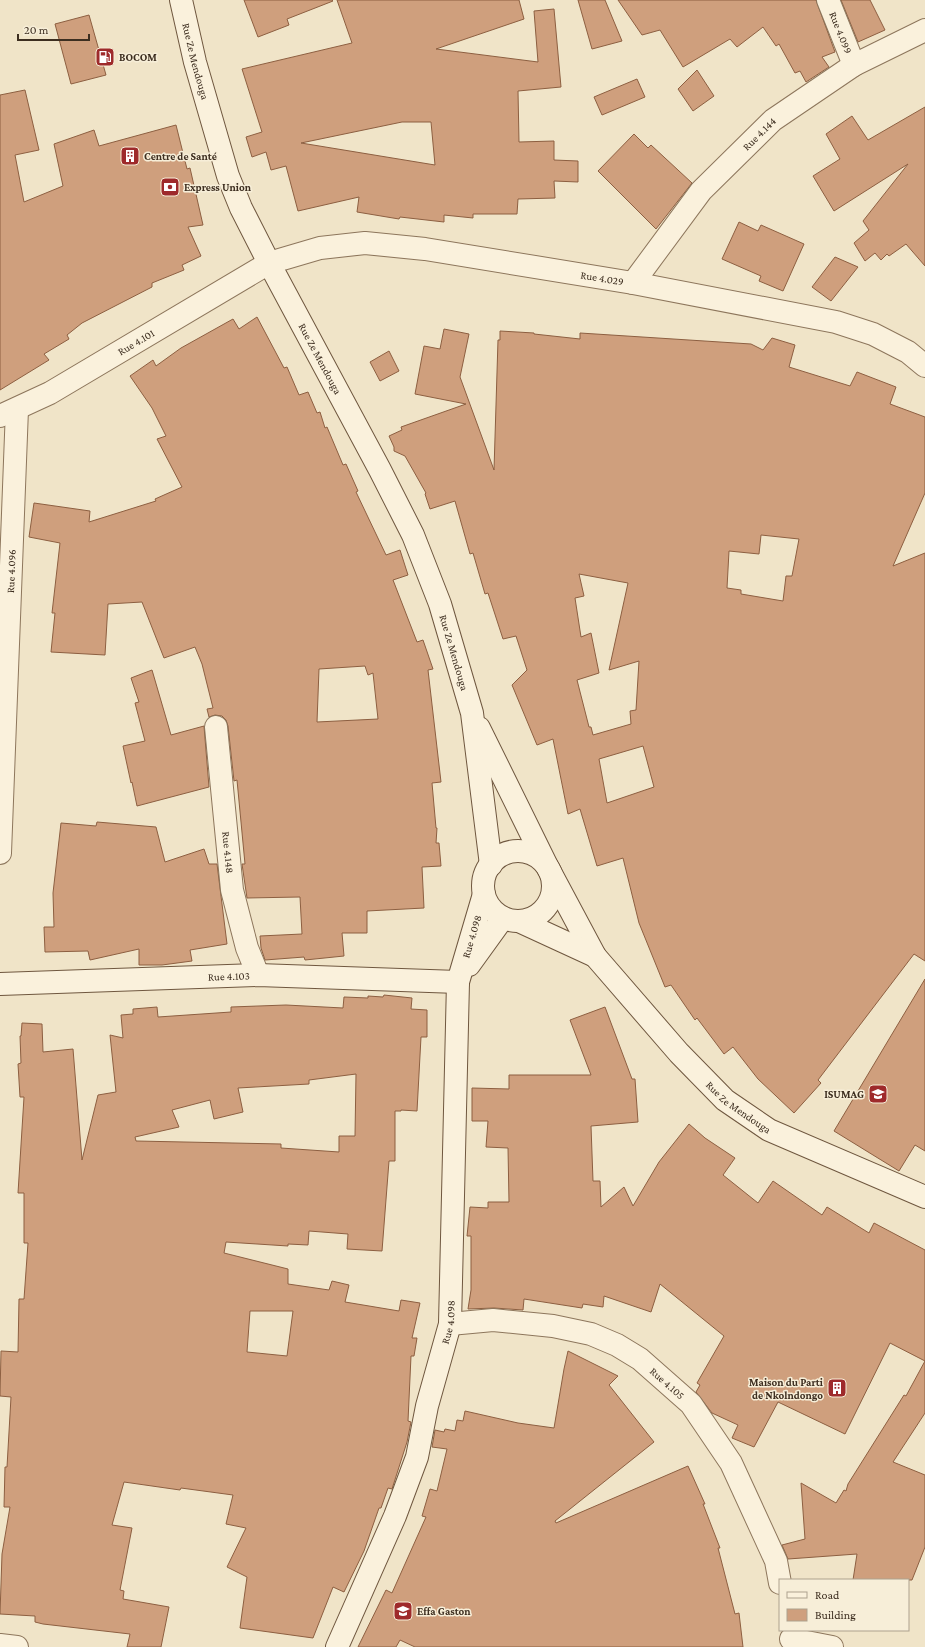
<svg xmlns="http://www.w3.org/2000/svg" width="925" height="1647" viewBox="0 0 925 1647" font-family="'Crimson Pro',serif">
<rect width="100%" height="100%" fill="#f0e4c8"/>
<path fill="#cf9f7d" stroke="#8d5f41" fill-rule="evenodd" d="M 244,0 L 332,0 L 333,1 L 287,19 L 289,25 L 258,37 Z
M 337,0 L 519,0 L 524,19 L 436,49 L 538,62 L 534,11 L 554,9 L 561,87 L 518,91 L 519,142 L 554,141 L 554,160 L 578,161 L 578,182 L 554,181 L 555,198 L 518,199 L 517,214 L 473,214 L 473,218 L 444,215 L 444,222 L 400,217 L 399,219 L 357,212 L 359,197 L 298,211 L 286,166 L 271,170 L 266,152 L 252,157 L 246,137 L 262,132 L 242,69 L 352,43 ZM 402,122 L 431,122 L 435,165 L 301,143 Z
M 578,0 L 605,0 L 622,41 L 592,49 Z
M 618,0 L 816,0 L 835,52 L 822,57 L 829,67 L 806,82 L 800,71 L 795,73 L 779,44 L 776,46 L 763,27 L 737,47 L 730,39 L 683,67 L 660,30 L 642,35 Z
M 841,0 L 870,0 L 885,30 L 858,42 Z
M 89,15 L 106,75 L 71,84 L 55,24 Z
M 697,70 L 714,96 L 693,111 L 678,89 Z
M 637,79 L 645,97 L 602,115 L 594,97 Z
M 25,90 L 39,150 L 15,155 L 24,202 L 63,186 L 54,144 L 94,130 L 99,146 L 176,125 L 187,169 L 190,168 L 203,225 L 188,227 L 201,256 L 182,265 L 184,270 L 152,283 L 152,287 L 82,323 L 67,335 L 69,339 L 44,354 L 49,360 L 0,390 L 0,95 Z
M 925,107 L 925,266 L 906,244 L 889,256 L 887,254 L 881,260 L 875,253 L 865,261 L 854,243 L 869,230 L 863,221 L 908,164 L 834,211 L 813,176 L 840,159 L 826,134 L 852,116 L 868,140 Z
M 634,134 L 648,148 L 651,145 L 692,183 L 656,229 L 598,171 Z
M 739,222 L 758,231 L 761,225 L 804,244 L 783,291 L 759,281 L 761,276 L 722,259 Z
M 835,257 L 858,267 L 831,301 L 812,287 Z
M 257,317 L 284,368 L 287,367 L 299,395 L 308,392 L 317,413 L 320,412 L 325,428 L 327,427 L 343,465 L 346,464 L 358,491 L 356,492 L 386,555 L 400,550 L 408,575 L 393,580 L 417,642 L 423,640 L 433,669 L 428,670 L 441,782 L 432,783 L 436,828 L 437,828 L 436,843 L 439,843 L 441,866 L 422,867 L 424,908 L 367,911 L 367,933 L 342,933 L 344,956 L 305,960 L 304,957 L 265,960 L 261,948 L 260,936 L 302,934 L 300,897 L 247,898 L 242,864 L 245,864 L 237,780 L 234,781 L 228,726 L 226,720 L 222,716 L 215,715 L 209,717 L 207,709 L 213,708 L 202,664 L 195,647 L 164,658 L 142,602 L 108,604 L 105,655 L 51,652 L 55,613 L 52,613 L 60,543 L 29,537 L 34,503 L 90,511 L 89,522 L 156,501 L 155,499 L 182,487 L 157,439 L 166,436 L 152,408 L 130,376 L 153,360 L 156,366 L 181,348 L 233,319 L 239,329 ZM 365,666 L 368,675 L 373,673 L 378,719 L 317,722 L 319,669 Z
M 444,329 L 469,334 L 460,377 L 494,470 L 498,340 L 500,340 L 500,331 L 534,333 L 534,334 L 580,339 L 580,333 L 751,344 L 763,350 L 772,338 L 795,345 L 789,367 L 850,386 L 857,372 L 896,387 L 890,404 L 925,417 L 925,493 L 893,566 L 925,553 L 925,961 L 914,954 L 818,1080 L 821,1083 L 794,1113 L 758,1079 L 733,1047 L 724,1054 L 697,1018 L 695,1020 L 671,985 L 665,987 L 639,923 L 623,858 L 597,866 L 580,809 L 568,814 L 553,739 L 537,745 L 512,685 L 527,670 L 516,636 L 503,639 L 488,593 L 485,594 L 473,553 L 470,554 L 455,501 L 430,509 L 425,494 L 426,493 L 405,456 L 394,451 L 394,447 L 389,436 L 402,430 L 401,427 L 466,404 L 415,394 L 424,346 L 440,349 ZM 761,535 L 799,539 L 792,576 L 786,576 L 783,601 L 741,594 L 741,590 L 727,588 L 729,551 L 759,554 ZM 579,574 L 628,583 L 609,670 L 639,661 L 636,710 L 630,711 L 631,724 L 593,735 L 591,727 L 589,727 L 577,680 L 599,673 L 591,633 L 581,637 L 575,598 L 584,596 ZM 643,746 L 654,787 L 607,803 L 599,759 Z
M 389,351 L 399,371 L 380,381 L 370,362 Z
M 152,670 L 171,735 L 204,726 L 209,787 L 137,806 L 132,782 L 131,783 L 123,746 L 145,741 L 135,703 L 139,702 L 131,678 Z
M 97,822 L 156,827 L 165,862 L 204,849 L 209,864 L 217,864 L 227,944 L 190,950 L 192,961 L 162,965 L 139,965 L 139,949 L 90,960 L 88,951 L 45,952 L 44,927 L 54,927 L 53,893 L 61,823 L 96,826 Z
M 925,979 L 925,1151 L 915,1145 L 899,1171 L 834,1131 Z
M 384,995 L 412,998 L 411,1009 L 427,1010 L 427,1037 L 421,1037 L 417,1111 L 401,1110 L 401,1111 L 395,1111 L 395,1161 L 389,1161 L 382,1251 L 347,1249 L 348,1234 L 309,1231 L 308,1245 L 288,1244 L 288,1246 L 226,1242 L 224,1253 L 288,1269 L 288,1284 L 329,1290 L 332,1281 L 349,1285 L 345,1302 L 399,1311 L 401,1300 L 420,1303 L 412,1338 L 417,1338 L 414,1356 L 411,1356 L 408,1421 L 411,1422 L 407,1442 L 392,1489 L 388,1488 L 381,1508 L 379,1508 L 364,1551 L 344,1592 L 333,1587 L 313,1638 L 240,1628 L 247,1577 L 227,1567 L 246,1528 L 226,1524 L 233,1495 L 181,1488 L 180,1490 L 124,1482 L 112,1525 L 132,1528 L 120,1590 L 124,1591 L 123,1599 L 169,1607 L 161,1647 L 127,1647 L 130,1634 L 43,1624 L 35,1622 L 35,1616 L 0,1614 L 2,1554 L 10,1507 L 4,1507 L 5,1467 L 7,1467 L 11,1397 L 0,1396 L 1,1351 L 18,1352 L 19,1299 L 24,1299 L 28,1243 L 24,1243 L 24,1193 L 18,1193 L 24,1097 L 20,1097 L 18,1064 L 21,1063 L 20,1036 L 21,1036 L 22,1023 L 42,1024 L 43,1052 L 73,1049 L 82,1160 L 98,1095 L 116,1092 L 110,1035 L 123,1038 L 121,1015 L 133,1014 L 133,1009 L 157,1007 L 158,1017 L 231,1012 L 231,1007 L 286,1005 L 343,1008 L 344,997 L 368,998 L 368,996 L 383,997 ZM 356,1074 L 355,1136 L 339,1136 L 339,1152 L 281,1148 L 281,1144 L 136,1141 L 135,1137 L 179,1127 L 172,1110 L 210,1100 L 214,1119 L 243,1112 L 238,1088 L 309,1084 L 309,1080 ZM 250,1311 L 293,1311 L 287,1356 L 247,1352 Z
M 605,1007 L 632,1079 L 635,1079 L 638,1122 L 591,1126 L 593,1181 L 600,1181 L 601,1207 L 624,1187 L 633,1206 L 659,1162 L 689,1124 L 705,1138 L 735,1158 L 723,1175 L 758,1203 L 773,1181 L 822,1215 L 827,1207 L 869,1233 L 874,1223 L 925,1250 L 925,1413 L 893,1462 L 925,1475 L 925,1547 L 912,1580 L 853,1580 L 857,1554 L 788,1559 L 782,1545 L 805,1539 L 801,1483 L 836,1503 L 844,1490 L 846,1491 L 848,1484 L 904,1395 L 906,1396 L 925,1361 L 890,1343 L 845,1434 L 778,1402 L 754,1447 L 732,1438 L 738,1425 L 712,1413 L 696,1392 L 700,1385 L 697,1383 L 724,1336 L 660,1284 L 651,1312 L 604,1296 L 603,1307 L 583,1304 L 582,1308 L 524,1299 L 523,1310 L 494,1308 L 468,1309 L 471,1290 L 471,1236 L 467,1236 L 470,1207 L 488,1208 L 488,1202 L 509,1202 L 508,1148 L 486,1147 L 488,1121 L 472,1121 L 472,1088 L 509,1089 L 509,1075 L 591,1075 L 570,1020 Z
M 568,1351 L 618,1376 L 609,1385 L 654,1442 L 555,1521 L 556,1523 L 688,1466 L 705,1504 L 703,1504 L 720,1548 L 718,1548 L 735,1614 L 739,1613 L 743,1647 L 415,1647 L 400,1640 L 396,1647 L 358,1647 L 386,1590 L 392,1593 L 426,1517 L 422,1516 L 430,1489 L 437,1491 L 447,1449 L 432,1447 L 435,1430 L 444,1432 L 445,1429 L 455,1431 L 457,1420 L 463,1421 L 465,1411 L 518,1423 L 554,1428 L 564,1369 Z"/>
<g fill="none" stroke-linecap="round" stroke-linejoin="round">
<defs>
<g id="street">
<path id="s1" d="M 828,0 L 854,65"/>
<path id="s2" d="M 633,283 L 701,191 L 773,120 L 854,65 L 925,30"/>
<path id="s3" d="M 0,416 L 50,393 L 269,263 L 320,248 L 365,243 L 425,249 L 633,283 L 836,322 L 873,334 L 908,352 L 925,366"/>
<path id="s4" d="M 216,727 L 232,890 L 247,948 L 258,975"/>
<path id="s5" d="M 0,853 L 17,409"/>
<path id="s6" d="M 450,1324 L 493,1320 L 553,1326 L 591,1334 L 617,1345 L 640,1359 L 691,1404 L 731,1463 L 776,1561 L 780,1583"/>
<path d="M 791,1639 L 832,1647"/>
<path d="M 0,1645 L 17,1647"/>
</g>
<g id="secondary">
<path id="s7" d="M 181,0 L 195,62 L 228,176 L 241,208 L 269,263 L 380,470 L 413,535 L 440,604 L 472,713 L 491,865"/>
<path id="s8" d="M 479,728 L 548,868 L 595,956 L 679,1053 L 725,1100 L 769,1130 L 925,1197"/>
<circle cx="518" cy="886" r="35"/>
<path d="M 519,921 L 595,956"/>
<path d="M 469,965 L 503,918"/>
<path id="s9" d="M 0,984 L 258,975 L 458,982"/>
<path id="s10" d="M 337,1647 L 395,1516 L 417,1457 L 427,1406 L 450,1324 L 458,982 L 484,894"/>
</g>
</defs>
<use href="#street" stroke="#8d765c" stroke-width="24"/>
<use href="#secondary" stroke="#6f573f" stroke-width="24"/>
<use href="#street" stroke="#faf1dc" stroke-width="22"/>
<use href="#secondary" stroke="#faf1dc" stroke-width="22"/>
</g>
<defs>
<symbol id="fuel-square" viewBox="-11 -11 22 22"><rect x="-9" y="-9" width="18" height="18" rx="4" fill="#9e2a2b" stroke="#f7eed8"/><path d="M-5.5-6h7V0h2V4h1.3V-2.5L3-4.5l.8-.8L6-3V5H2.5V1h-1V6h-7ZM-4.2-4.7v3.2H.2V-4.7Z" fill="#fff"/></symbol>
<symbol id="building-square" viewBox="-11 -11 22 22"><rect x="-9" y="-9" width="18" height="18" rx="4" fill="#9e2a2b" stroke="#f7eed8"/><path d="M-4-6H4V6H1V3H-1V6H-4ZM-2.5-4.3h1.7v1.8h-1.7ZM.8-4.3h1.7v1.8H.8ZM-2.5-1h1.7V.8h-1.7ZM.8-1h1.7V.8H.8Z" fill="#fff"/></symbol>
<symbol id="bank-square" viewBox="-11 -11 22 22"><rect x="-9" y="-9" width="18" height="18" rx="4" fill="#9e2a2b" stroke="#f7eed8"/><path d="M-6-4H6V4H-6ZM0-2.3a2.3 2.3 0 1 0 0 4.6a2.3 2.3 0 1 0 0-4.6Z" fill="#fff"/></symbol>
<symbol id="school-square" viewBox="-11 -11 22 22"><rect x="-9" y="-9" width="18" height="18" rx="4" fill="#9e2a2b" stroke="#f7eed8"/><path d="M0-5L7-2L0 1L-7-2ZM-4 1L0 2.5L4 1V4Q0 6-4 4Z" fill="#fff"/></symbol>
</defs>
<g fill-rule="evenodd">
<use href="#fuel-square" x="94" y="46" width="22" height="22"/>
<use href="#building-square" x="119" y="145" width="22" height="22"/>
<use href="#bank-square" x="159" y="176" width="22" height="22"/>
<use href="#school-square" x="867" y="1083" width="22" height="22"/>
<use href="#building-square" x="826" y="1377" width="22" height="22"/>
<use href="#school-square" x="392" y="1600" width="22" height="22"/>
</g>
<g text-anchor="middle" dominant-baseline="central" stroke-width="3" stroke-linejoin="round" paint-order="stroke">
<g font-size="11" fill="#3d2e20" stroke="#f7eed8">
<text stroke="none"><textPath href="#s1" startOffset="35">Rue 4.099</textPath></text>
<text stroke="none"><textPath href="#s7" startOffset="63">Rue Ze Mendouga</textPath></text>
<text stroke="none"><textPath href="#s2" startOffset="196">Rue 4.144</textPath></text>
<text stroke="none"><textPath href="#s3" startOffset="648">Rue 4.029</textPath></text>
<text stroke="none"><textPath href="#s3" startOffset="155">Rue 4.101</textPath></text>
<text stroke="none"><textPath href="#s7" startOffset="387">Rue Ze Mendouga</textPath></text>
<text stroke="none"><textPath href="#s5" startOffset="282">Rue 4.096</textPath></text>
<text stroke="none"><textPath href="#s7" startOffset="711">Rue Ze Mendouga</textPath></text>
<text stroke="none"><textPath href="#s4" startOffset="126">Rue 4.148</textPath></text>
<text stroke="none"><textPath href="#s10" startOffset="733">Rue 4.098</textPath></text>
<text stroke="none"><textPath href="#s9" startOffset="229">Rue 4.103</textPath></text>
<text stroke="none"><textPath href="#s8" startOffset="465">Rue Ze Mendouga</textPath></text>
<text stroke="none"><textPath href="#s10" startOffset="345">Rue 4.098</textPath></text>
<text stroke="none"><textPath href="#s6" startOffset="234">Rue 4.105</textPath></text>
</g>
<g font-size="11" font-weight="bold" fill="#3d2e20" stroke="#f7eed8" text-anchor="start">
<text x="119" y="57">BOCOM</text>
<text x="144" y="156">Centre de Santé</text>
<text x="184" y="187">Express Union</text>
<text x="864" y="1094" text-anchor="end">ISUMAG</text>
<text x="823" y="1382" text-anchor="end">Maison du Parti<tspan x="823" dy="13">de Nkolndongo</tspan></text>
<text x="417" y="1611">Effa Gaston</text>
</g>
</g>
<rect x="779" y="1579" width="130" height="52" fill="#f7eed8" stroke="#ada18e"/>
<rect x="787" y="1592" width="20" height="6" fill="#faf1dc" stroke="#ada18e"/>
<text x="815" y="1599" font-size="12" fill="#3d2e20">Road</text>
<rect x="787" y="1609" width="20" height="12" fill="#cf9f7d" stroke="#ada18e"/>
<text x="815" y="1619" font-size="12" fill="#3d2e20">Building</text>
<path d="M18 34v6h71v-6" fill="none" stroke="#3d2e20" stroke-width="2"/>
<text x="24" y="34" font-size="12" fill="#3d2e20" stroke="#f7eed8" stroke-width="3" paint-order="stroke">20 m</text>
</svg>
